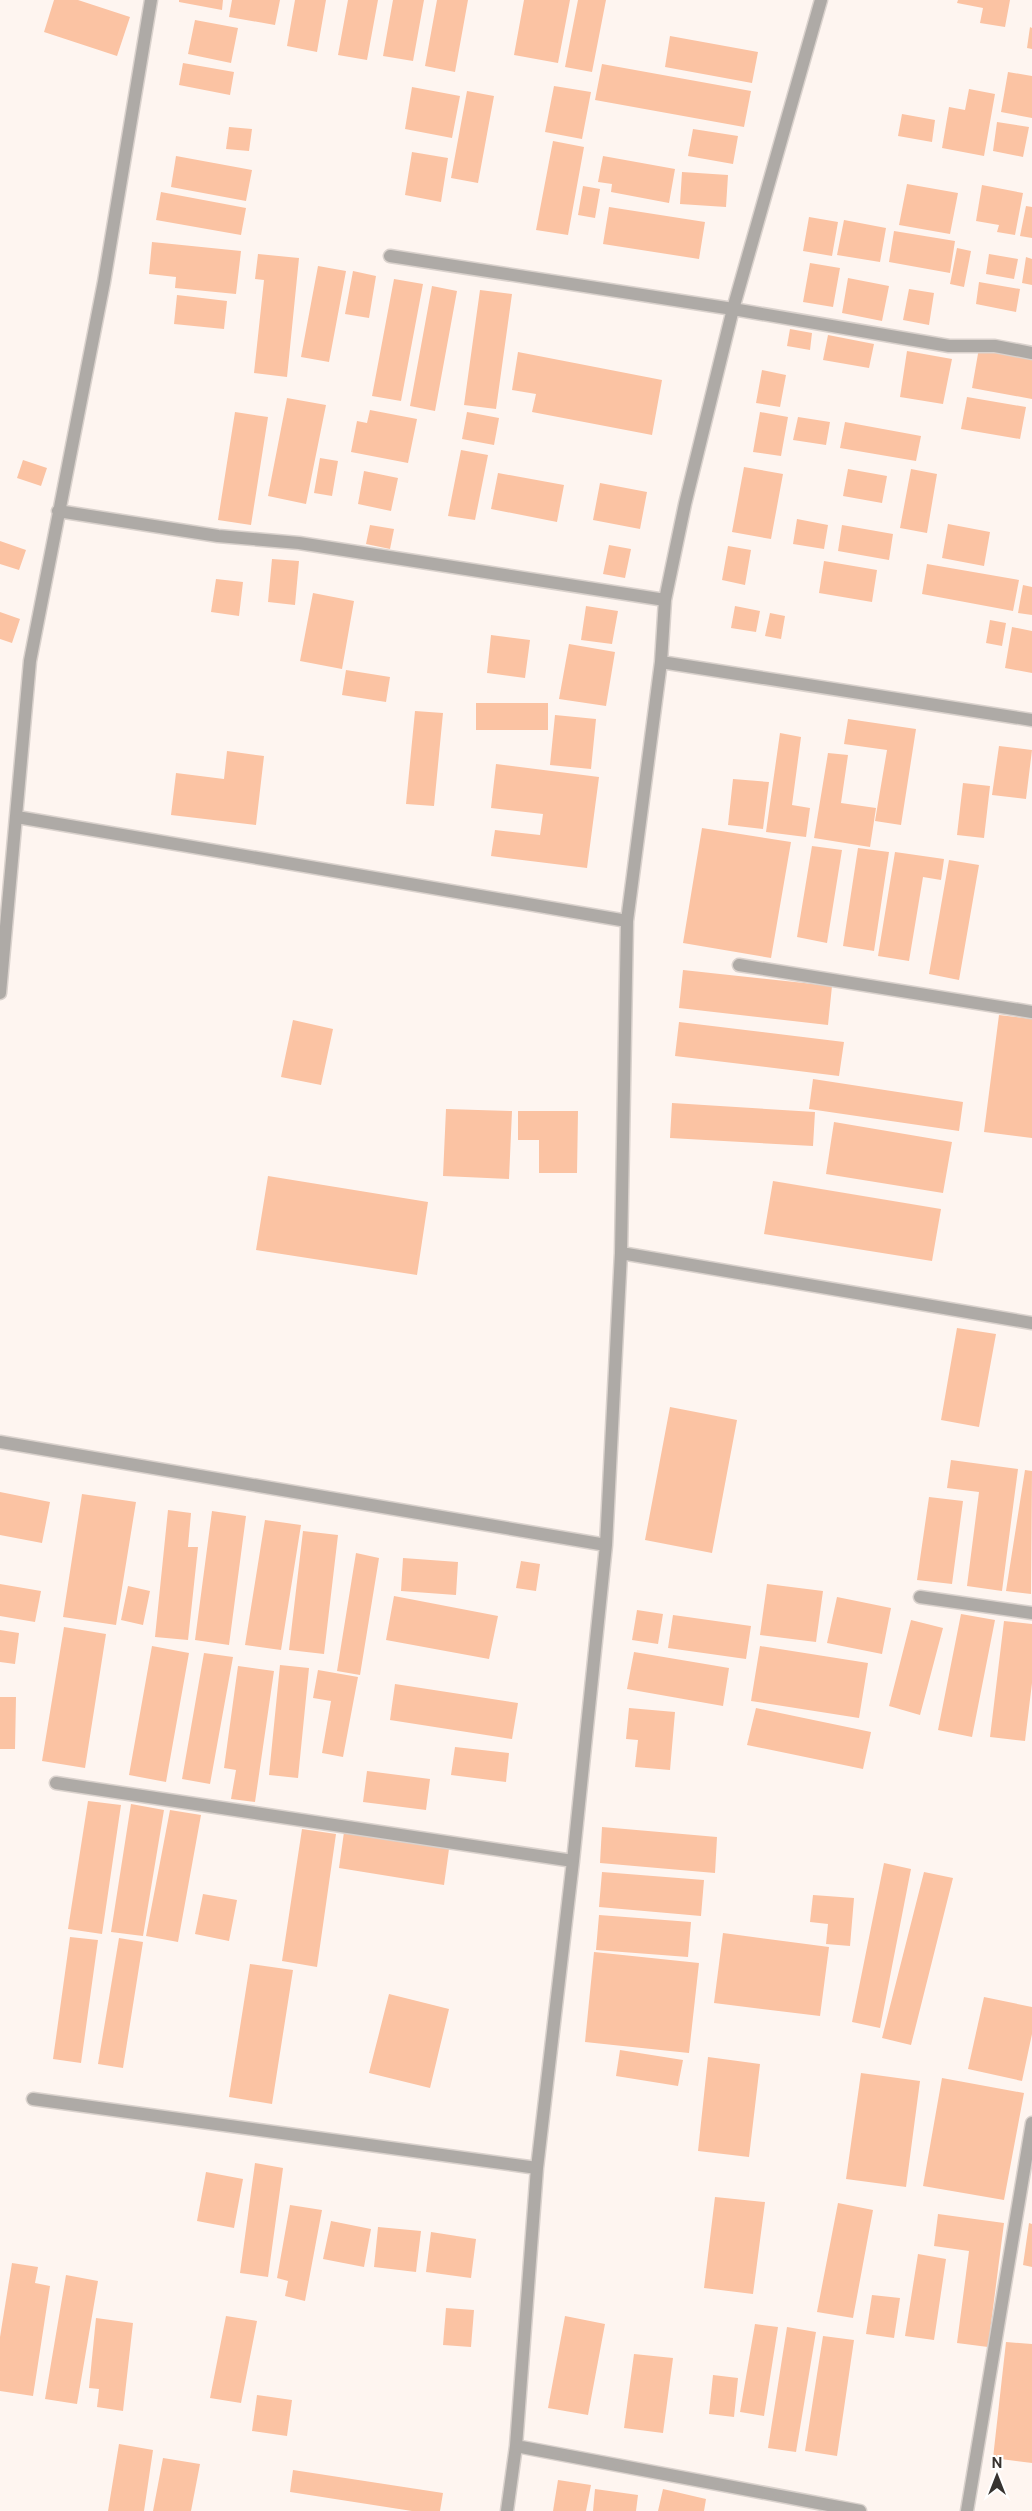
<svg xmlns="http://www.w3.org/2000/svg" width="1032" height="2511" viewBox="0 0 1032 2511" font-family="'Public Sans',sans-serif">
<rect width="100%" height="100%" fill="#fef5f0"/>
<path fill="#fbc3a3" d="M 54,0 L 78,0 L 130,17 L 117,56 L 44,32 Z
M 179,0 L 223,0 L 222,10 L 179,2 Z
M 232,0 L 280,0 L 275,25 L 229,17 Z
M 295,0 L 326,0 L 317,52 L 287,46 Z
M 348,0 L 378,0 L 367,60 L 338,55 Z
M 393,0 L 424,0 L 413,61 L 383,56 Z
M 437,0 L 468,0 L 455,72 L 425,66 Z
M 524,0 L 570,0 L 558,63 L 514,55 Z
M 578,0 L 606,0 L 592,72 L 565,67 Z
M 958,0 L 1010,0 L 1005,27 L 980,23 L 983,8 L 957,3 Z
M 195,20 L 238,28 L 231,63 L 188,54 Z
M 1030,27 L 1032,28 L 1032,49 L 1027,48 Z
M 670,36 L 758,52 L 752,83 L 665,67 Z
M 183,63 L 234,72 L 230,95 L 179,85 Z
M 602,64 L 751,91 L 744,127 L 595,100 Z
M 1008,72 L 1032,76 L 1032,118 L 1001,112 Z
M 554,86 L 591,92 L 582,139 L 545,132 Z
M 412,87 L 460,96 L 452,138 L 405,129 Z
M 969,89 L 995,94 L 984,156 L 942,148 L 949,107 L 965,110 Z
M 467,91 L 494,96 L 478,183 L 451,178 Z
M 902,114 L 935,120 L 932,142 L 898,136 Z
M 997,122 L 1029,127 L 1023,157 L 993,151 Z
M 229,127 L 252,129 L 249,151 L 226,149 Z
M 693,129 L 738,136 L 733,164 L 688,156 Z
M 553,141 L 584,147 L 568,235 L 536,230 Z
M 412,152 L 448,158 L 441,202 L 405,195 Z
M 176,156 L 252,170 L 246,201 L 171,187 Z
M 603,156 L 675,169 L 669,203 L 611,192 L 612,184 L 598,182 Z
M 682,172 L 728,175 L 726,207 L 680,204 Z
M 907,184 L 958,193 L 950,234 L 899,225 Z
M 982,185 L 1023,193 L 1015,235 L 997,232 L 999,225 L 976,221 Z
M 583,186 L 600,189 L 595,218 L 578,215 Z
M 161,192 L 246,208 L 241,235 L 156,220 Z
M 1026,206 L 1032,207 L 1032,238 L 1020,236 Z
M 609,207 L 705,222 L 699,259 L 603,244 Z
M 809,217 L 838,222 L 832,256 L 803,251 Z
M 844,220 L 886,228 L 880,262 L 837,255 Z
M 894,231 L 955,241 L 950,273 L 889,262 Z
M 152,242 L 241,251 L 236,294 L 175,288 L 176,277 L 149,274 Z
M 957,248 L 971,251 L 964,287 L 950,284 Z
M 258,254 L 299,258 L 287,377 L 254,373 L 264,280 L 255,279 Z
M 989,254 L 1018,259 L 1014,279 L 986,274 Z
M 1026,257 L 1032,259 L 1032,285 L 1022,283 Z
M 810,263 L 840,268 L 833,307 L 803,302 Z
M 318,266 L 346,271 L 329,362 L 301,357 Z
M 353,271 L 376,276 L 369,318 L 345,314 Z
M 848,278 L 889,286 L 882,321 L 842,313 Z
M 394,279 L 423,284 L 401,401 L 372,396 Z
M 979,282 L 1020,289 L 1016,312 L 976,304 Z
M 432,286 L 457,291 L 435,411 L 410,406 Z
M 909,289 L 934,293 L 929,325 L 903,320 Z
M 480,290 L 512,294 L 496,409 L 464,405 Z
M 177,295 L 227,301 L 224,329 L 174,324 Z
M 790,329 L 812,333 L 810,350 L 787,346 Z
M 828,335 L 874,344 L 869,368 L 823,360 Z
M 979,348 L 1032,358 L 1032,399 L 972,388 Z
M 907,351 L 952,359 L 943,404 L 900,397 Z
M 518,352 L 662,380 L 652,435 L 532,412 L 536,394 L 512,390 Z
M 762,370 L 786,375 L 780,407 L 756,403 Z
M 967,397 L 1026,407 L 1020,439 L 961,429 Z
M 287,398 L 326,405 L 306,504 L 268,496 Z
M 370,410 L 417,419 L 408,463 L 351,452 L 357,421 L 367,423 Z
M 235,412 L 268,417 L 251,525 L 218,520 Z
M 467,412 L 499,418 L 494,445 L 462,439 Z
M 760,412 L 788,417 L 781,456 L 753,452 Z
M 798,417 L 830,422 L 826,445 L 793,440 Z
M 845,422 L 921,436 L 916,461 L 840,448 Z
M 461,450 L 488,455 L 475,520 L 448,516 Z
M 320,458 L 338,461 L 332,496 L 314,493 Z
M 23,460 L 47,468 L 41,486 L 17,478 Z
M 744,467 L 783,474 L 771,539 L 732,532 Z
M 848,469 L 887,476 L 882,503 L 843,496 Z
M 911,469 L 937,474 L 927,533 L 900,528 Z
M 364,471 L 398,478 L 391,511 L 358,504 Z
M 498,473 L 564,485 L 557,522 L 491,509 Z
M 600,483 L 647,492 L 640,529 L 593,520 Z
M 797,519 L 828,525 L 824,549 L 793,544 Z
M 948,524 L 990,532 L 984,566 L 942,558 Z
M 370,525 L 394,529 L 390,549 L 366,544 Z
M 842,525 L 893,534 L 889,560 L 838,551 Z
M 0,541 L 26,550 L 19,570 L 0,564 Z
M 609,545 L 631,549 L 625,578 L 603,574 Z
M 728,546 L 751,550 L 745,585 L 722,580 Z
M 272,559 L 299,561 L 295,605 L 268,602 Z
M 824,561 L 877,570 L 872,602 L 819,593 Z
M 927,564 L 1019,580 L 1013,611 L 922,594 Z
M 216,579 L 243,582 L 239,616 L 211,612 Z
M 1023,585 L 1032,587 L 1032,615 L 1018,613 Z
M 313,593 L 354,601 L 342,669 L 300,661 Z
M 586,606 L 618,611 L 612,644 L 581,640 Z
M 735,606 L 760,611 L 756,632 L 731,628 Z
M 0,612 L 20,619 L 12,643 L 0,639 Z
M 770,613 L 785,616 L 781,639 L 765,636 Z
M 990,620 L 1006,623 L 1002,646 L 986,643 Z
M 1012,627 L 1032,631 L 1032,673 L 1005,668 Z
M 491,635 L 530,640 L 525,678 L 487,673 Z
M 569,644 L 615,652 L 606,706 L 559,699 Z
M 346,670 L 390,677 L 386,702 L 342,695 Z
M 476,703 L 548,703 L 548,730 L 476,730 Z
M 415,711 L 443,713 L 434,806 L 406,804 Z
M 555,715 L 596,719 L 591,769 L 550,765 Z
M 848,719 L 916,729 L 901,825 L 875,821 L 887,750 L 844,744 Z
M 780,733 L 801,737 L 792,805 L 810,808 L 806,837 L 766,832 Z
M 999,746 L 1032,750 L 1026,799 L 992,795 Z
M 227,751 L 264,756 L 256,825 L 171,815 L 176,773 L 224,779 Z
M 828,753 L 848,755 L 841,803 L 876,808 L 870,847 L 814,838 Z
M 496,764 L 599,777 L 587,868 L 491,856 L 495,830 L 540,835 L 543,814 L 491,808 Z
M 733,779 L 769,782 L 763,829 L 728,825 Z
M 963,783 L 990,786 L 984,838 L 957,835 Z
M 702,828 L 791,842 L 771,958 L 683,943 Z
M 812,846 L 842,850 L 827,943 L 797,937 Z
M 858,848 L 889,852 L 874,951 L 843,946 Z
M 895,852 L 944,859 L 941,880 L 923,877 L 909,961 L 878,956 Z
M 949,860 L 979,865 L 959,980 L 929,974 Z
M 683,970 L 832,986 L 828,1025 L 679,1008 Z
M 999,1015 L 1032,1019 L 1032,1138 L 984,1132 Z
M 293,1020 L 333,1029 L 321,1085 L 281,1077 Z
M 679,1022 L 844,1042 L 839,1076 L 675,1056 Z
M 813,1079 L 963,1102 L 959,1131 L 809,1109 Z
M 672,1103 L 815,1112 L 813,1146 L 670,1138 Z
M 446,1109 L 512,1111 L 509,1179 L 443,1176 Z
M 518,1111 L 578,1111 L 577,1173 L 539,1173 L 539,1140 L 518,1140 Z
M 834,1122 L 952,1142 L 943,1193 L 826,1174 Z
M 268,1176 L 428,1202 L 417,1275 L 256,1250 Z
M 773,1181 L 941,1209 L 932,1261 L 764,1234 Z
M 957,1328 L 996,1334 L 979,1427 L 941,1420 Z
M 670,1407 L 737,1420 L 712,1553 L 645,1540 Z
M 951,1460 L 1018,1469 L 1002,1591 L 967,1586 L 979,1492 L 947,1488 Z
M 1025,1470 L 1032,1471 L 1031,1594 L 1006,1591 Z
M 0,1492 L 50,1502 L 42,1543 L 0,1535 Z
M 82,1494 L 136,1502 L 116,1625 L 63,1617 Z
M 929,1497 L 963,1501 L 952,1584 L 917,1580 Z
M 168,1510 L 191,1513 L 188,1547 L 198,1547 L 188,1640 L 155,1637 Z
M 212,1511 L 246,1516 L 229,1645 L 195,1640 Z
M 265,1520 L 301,1525 L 281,1650 L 245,1645 Z
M 303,1531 L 338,1535 L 324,1654 L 289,1650 Z
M 356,1553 L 379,1558 L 360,1675 L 337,1671 Z
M 403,1558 L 458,1562 L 456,1595 L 401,1591 Z
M 521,1561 L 540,1564 L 536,1591 L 516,1588 Z
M 0,1584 L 41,1591 L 35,1622 L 0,1616 Z
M 767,1584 L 823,1591 L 816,1642 L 760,1635 Z
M 128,1586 L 150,1591 L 143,1625 L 121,1620 Z
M 394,1596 L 498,1616 L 489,1659 L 386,1640 Z
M 837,1597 L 891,1608 L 882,1654 L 827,1643 Z
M 637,1610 L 663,1614 L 658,1644 L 632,1640 Z
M 961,1614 L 995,1620 L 972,1737 L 938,1730 Z
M 673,1615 L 751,1626 L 746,1659 L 668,1648 Z
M 911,1620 L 943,1628 L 920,1715 L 889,1706 Z
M 1004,1621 L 1032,1624 L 1032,1683 L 1025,1741 L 990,1737 Z
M 64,1627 L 106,1634 L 85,1768 L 42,1761 Z
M 0,1630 L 19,1633 L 15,1664 L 0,1662 Z
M 152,1646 L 189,1653 L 166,1782 L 129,1775 Z
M 760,1646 L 868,1663 L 859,1718 L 751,1701 Z
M 634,1652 L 729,1668 L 723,1706 L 627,1689 Z
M 204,1653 L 233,1657 L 210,1784 L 182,1779 Z
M 280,1665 L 309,1668 L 298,1778 L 269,1775 Z
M 238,1666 L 274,1671 L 255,1802 L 231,1799 L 236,1770 L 224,1768 Z
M 318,1670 L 358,1677 L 343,1757 L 322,1753 L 331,1701 L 313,1698 Z
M 395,1684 L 518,1703 L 512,1739 L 390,1720 Z
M 0,1697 L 16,1697 L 15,1749 L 0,1749 Z
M 629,1708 L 675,1712 L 670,1770 L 635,1767 L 638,1740 L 626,1739 Z
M 756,1708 L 871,1732 L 863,1769 L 747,1745 Z
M 455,1747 L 509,1753 L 506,1782 L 451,1775 Z
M 367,1771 L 430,1779 L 426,1810 L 363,1802 Z
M 88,1801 L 121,1805 L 102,1934 L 68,1929 Z
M 131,1804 L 164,1810 L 143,1936 L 111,1932 Z
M 170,1810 L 201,1815 L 178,1942 L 146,1936 Z
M 602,1827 L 717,1837 L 715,1873 L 600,1863 Z
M 302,1829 L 336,1834 L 317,1967 L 282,1961 Z
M 344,1832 L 449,1849 L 444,1885 L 339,1868 Z
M 884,1863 L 911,1869 L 880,2028 L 852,2022 Z
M 602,1872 L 704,1880 L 701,1916 L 599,1907 Z
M 924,1872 L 953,1878 L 911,2045 L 882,2038 Z
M 203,1894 L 237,1900 L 229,1941 L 195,1934 Z
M 813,1895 L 854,1898 L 850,1946 L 826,1944 L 828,1924 L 810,1922 Z
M 599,1915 L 691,1922 L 688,1957 L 596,1950 Z
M 723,1933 L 829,1947 L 820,2016 L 714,2003 Z
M 70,1937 L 98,1940 L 81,2063 L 53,2059 Z
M 119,1938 L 143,1942 L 123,2068 L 98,2064 Z
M 594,1952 L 699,1963 L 689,2053 L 585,2042 Z
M 250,1964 L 293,1970 L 272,2104 L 229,2097 Z
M 389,1994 L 449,2009 L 430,2088 L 369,2073 Z
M 984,1997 L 1032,2007 L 1032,2034 L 1022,2081 L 968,2069 Z
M 620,2050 L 683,2060 L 678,2086 L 616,2076 Z
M 708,2057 L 760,2064 L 749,2157 L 698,2151 Z
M 861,2073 L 920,2081 L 906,2187 L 846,2179 Z
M 942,2078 L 1024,2093 L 1004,2200 L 923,2186 Z
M 255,2163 L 283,2168 L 268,2277 L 240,2273 Z
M 206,2172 L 243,2179 L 234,2228 L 197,2221 Z
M 715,2197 L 765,2202 L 753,2294 L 704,2288 Z
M 838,2203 L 873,2210 L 853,2318 L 817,2312 Z
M 290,2205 L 322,2210 L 305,2301 L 285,2296 L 288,2281 L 277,2278 Z
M 938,2214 L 1004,2223 L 988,2347 L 957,2343 L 969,2251 L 934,2246 Z
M 331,2221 L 371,2229 L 364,2267 L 323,2259 Z
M 1029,2223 L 1032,2224 L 1032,2267 L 1023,2265 Z
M 378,2227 L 421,2231 L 416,2272 L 374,2267 Z
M 431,2232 L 476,2239 L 471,2278 L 426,2272 Z
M 918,2254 L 946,2259 L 934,2340 L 905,2336 Z
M 12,2263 L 38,2267 L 35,2283 L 50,2286 L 33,2396 L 0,2391 L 0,2337 Z
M 66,2275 L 98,2281 L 77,2404 L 45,2399 Z
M 872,2295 L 900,2298 L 894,2338 L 866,2334 Z
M 446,2308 L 474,2310 L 471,2347 L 443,2345 Z
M 226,2316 L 257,2321 L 241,2403 L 210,2398 Z
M 565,2316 L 605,2324 L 588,2415 L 548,2408 Z
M 96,2318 L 133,2323 L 123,2411 L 97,2407 L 99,2389 L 89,2388 Z
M 755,2324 L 778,2327 L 764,2416 L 740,2412 Z
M 787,2327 L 816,2332 L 796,2452 L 768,2448 Z
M 823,2336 L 854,2340 L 837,2456 L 805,2451 Z
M 1006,2342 L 1032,2344 L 1032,2463 L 993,2458 Z
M 634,2354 L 673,2358 L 663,2433 L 624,2428 Z
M 713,2375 L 738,2378 L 734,2417 L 709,2414 Z
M 257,2395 L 292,2400 L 287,2436 L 252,2431 Z
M 119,2444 L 153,2450 L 144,2511 L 108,2511 Z
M 163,2458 L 200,2464 L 191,2511 L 153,2511 Z
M 293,2470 L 443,2493 L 440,2511 L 412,2511 L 290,2492 Z
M 558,2480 L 591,2485 L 586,2511 L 553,2511 Z
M 595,2489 L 638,2495 L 636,2511 L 593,2511 Z
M 663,2489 L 706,2499 L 704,2511 L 658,2511 Z"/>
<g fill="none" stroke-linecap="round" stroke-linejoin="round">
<defs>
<path id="minor" d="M 390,256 L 733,309 L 949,346 L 995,346 L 1032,353
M 58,511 L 218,536 L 299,543 L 665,600
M 661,662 L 1032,720
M 17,817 L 627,921
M 739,965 L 1032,1012
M 0,993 L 30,661 L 104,282 L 151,0
M 621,1253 L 1032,1323
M 0,1442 L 606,1545
M 920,1597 L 1032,1613
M 56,1783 L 573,1861
M 33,2099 L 537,2168
M 516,2446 L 860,2511
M 507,2511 L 516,2446 L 537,2168 L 573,1861 L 606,1545 L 621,1253 L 627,921 L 661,662 L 665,600 L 685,504 L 733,309 L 821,0
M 967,2511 L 1032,2123"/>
</defs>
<use href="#minor" stroke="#dad2cd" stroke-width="15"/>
<use href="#minor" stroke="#aeaaa6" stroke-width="12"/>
</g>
<g transform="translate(997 2476)" stroke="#ffffff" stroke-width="4" paint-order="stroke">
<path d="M0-4L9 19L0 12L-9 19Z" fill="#373330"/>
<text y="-8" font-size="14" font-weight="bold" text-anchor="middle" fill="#373330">N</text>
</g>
</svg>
